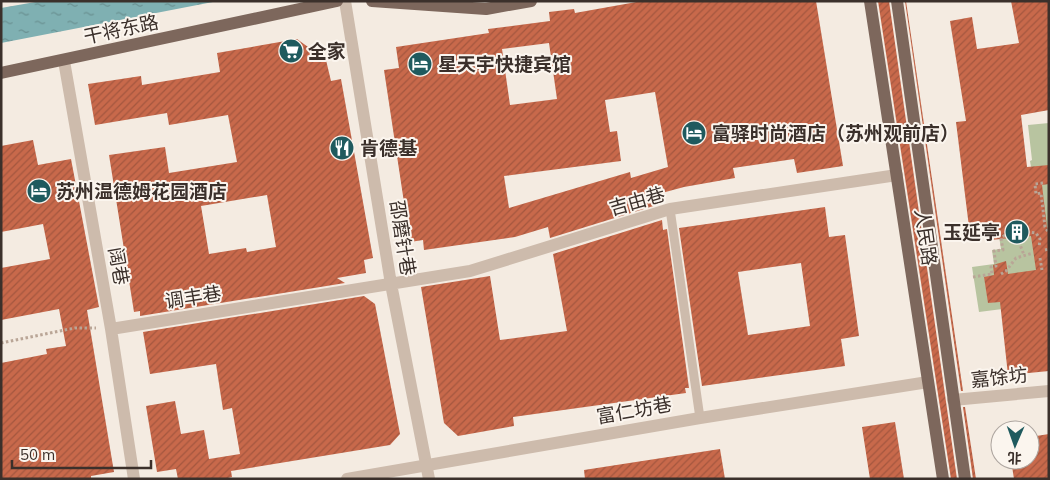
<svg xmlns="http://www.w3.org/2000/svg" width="1050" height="480" viewBox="0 0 1050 480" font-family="Mulish,'Noto Sans SC',sans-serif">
<defs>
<pattern id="water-ripples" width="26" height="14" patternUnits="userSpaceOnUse" patternTransform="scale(1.25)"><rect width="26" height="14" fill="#7fb0b2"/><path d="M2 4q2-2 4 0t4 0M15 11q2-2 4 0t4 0" fill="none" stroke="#699091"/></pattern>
<pattern id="building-hatch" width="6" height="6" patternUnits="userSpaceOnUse" patternTransform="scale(1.25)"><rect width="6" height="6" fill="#c8694b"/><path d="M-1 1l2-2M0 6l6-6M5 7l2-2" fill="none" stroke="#a4573f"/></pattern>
</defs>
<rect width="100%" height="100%" fill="#f4ebe1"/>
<path fill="#b8c4a0" d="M 1049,123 L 1049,303 L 979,312 L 972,267 L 994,264 L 992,250 L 1001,249 L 998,230 L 1036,196 L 1030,161 L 1032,160 L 1028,125 Z"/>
<path fill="url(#water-ripples)" d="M 41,1 L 218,1 L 1,43 L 1,8 Z"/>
<path fill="url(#building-hatch)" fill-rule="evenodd" d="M 642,1 L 816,1 L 843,166 L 797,173 L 794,159 L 733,168 L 735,178 L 684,187 L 658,194 L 660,204 L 550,238 L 548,227 L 515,237 L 424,250 L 423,240 L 410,242 L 384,70 L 399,68 L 396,47 L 489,33 L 488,29 L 550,21 L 549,12 L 574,9 L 575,13 ZM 549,43 L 557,99 L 510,105 L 502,49 ZM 655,92 L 668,167 L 631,178 L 630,172 L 509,208 L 504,176 L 621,161 L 617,131 L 610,132 L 605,100 Z
M 878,1 L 889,1 L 957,479 L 951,479 Z
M 905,1 L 906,1 L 963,391 L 961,391 Z
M 1011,1 L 1049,1 L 1049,110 L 1021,115 L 1027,167 L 1049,165 L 1049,184 L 1042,185 L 1047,227 L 1049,230 L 1049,371 L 1008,375 L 1000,302 L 988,303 L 984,277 L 994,275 L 993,265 L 1006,261 L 1008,274 L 1036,270 L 1031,236 L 991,240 L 989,224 L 969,227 L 956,122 L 966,121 L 950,21 L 972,17 L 977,49 L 1019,43 Z
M 297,39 L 326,60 L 331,81 L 341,79 L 373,258 L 364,260 L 366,273 L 337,278 L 345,283 L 140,316 L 140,311 L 134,312 L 109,155 L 165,147 L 169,173 L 237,162 L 228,115 L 169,125 L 167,113 L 95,125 L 88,84 L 141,76 L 142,85 L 220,72 L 217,53 ZM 267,195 L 276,247 L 247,252 L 246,248 L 209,254 L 201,206 Z
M 33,140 L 38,165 L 71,159 L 99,307 L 87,310 L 114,472 L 91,476 L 91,479 L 1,479 L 1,363 L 47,354 L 46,349 L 66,346 L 59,309 L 1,320 L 1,268 L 50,259 L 43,224 L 1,232 L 1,146 Z
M 825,207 L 829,237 L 845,235 L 859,336 L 841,339 L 845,366 L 702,386 L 679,228 ZM 801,263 L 810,326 L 748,335 L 738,272 Z
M 662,220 L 663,230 L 667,229 L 689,388 L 685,388 L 686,393 L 513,417 L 514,426 L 458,436 L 444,423 L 421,287 L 490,276 L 500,340 L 567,331 L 553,254 Z
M 364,296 L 375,304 L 400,434 L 390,445 L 231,471 L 232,477 L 224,479 L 178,479 L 176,469 L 157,472 L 146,406 L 175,401 L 181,434 L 204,430 L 209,459 L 240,454 L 232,408 L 223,410 L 216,364 L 150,374 L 143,332 Z
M 963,407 L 965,407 L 976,479 L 973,479 Z
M 895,422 L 904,479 L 870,479 L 862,427 Z
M 1049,434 L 1049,479 L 1014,479 L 1011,460 L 1030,460 L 1030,437 Z
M 720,449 L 725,479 L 585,479 L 584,470 Z"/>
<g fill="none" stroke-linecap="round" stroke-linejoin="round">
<path stroke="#b9a596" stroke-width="3" stroke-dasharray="2.5 2.5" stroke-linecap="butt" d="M 1043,183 L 1035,184 L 1036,194 L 1041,193 L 1045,227 L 1049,233
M 1022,231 L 1036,233 L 1040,239 L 1039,247
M 1017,237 L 1024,255
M 1045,250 L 1049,249
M 1040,258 L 1042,270
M 1001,274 L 1006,271 L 1016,258 L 1033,253
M 973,277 L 992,274 L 991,267 L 996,266 L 994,251 L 1003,250 L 1001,238 L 1011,231
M 1,343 L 75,328 L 96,328"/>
<path stroke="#cdbbac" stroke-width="9" d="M 670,209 L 700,418"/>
<path stroke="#cdbbac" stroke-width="12" d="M 345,1 L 391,284 L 429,479
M 64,61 L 111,329 L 134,479
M 111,329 L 470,271 L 670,209 L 897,175"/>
<path stroke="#cdbbac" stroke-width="12" d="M 953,400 L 1049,391
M 347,479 L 700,418 L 928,382"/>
<path stroke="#7d675c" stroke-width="12" d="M 372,1 L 486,9 L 531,1
M 870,1 L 943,479
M 897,1 L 965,479
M 1,73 L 337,1"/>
</g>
<defs>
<symbol id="supermarket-disc" viewBox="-11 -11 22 22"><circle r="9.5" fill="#1f5a5e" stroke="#fbf5ee"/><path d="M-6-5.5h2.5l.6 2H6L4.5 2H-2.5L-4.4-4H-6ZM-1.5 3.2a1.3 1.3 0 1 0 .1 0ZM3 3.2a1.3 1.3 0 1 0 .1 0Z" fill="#fff"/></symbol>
<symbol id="hotel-disc" viewBox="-11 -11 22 22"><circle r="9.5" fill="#1f5a5e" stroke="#fbf5ee"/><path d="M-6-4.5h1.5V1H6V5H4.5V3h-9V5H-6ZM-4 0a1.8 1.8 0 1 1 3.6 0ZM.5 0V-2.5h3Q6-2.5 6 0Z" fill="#fff"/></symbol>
<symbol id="restaurant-disc" viewBox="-11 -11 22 22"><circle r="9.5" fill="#1f5a5e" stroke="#fbf5ee"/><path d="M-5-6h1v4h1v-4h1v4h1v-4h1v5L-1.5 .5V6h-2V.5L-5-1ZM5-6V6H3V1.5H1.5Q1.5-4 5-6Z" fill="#fff"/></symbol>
<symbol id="building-disc" viewBox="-11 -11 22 22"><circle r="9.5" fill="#1f5a5e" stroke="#fbf5ee"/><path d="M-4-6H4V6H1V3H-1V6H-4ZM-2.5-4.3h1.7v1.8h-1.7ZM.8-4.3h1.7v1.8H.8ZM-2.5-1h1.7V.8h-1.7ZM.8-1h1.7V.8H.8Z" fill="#fff"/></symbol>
</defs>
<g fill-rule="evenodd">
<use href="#supermarket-disc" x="277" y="37" width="28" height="28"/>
<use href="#hotel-disc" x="406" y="50" width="28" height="28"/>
<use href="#hotel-disc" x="680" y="119" width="28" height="28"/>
<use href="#restaurant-disc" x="328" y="134" width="28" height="28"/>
<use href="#hotel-disc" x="25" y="177" width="28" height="28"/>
<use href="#building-disc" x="1003" y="218" width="28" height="28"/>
</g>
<g text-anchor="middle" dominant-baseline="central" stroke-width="4" stroke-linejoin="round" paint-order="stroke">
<g font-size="19" fill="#3b302b" stroke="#fbf5ee">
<text transform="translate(121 29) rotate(-12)">干将东路</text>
<text transform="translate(637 201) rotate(-16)">吉由巷</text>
<text transform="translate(926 237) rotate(82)">人民路</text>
<text transform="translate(403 238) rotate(81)">邵磨针巷</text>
<text transform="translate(119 266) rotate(80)">阔巷</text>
<text transform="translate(193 297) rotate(-9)">调丰巷</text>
<text transform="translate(999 377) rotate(-6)">嘉馀坊</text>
<text transform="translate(634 410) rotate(-10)">富仁坊巷</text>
</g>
<g font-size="19" font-weight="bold" fill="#3b302b" stroke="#fbf5ee" text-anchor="start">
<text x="308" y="51">全家</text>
<text x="438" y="64">星天宇快捷宾馆</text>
<text x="712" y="133">富驿时尚酒店（苏州观前店）</text>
<text x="360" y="148">肯德基</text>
<text x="56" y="191">苏州温德姆花园酒店</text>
<text x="1000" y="232" text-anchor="end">玉延亭</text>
</g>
</g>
<rect width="1050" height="480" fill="none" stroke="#3b302b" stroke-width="5"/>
<g transform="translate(1015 445) rotate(182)"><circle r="24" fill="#fbf5ee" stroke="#aea6a0"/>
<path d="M0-4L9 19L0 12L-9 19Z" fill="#1f5a5e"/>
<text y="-8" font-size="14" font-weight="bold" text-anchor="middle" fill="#3b302b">北</text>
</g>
<path d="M12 460v8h139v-8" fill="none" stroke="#3b302b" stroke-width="2.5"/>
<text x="20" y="460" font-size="15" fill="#3b302b" stroke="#fbf5ee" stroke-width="4" paint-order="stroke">50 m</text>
</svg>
